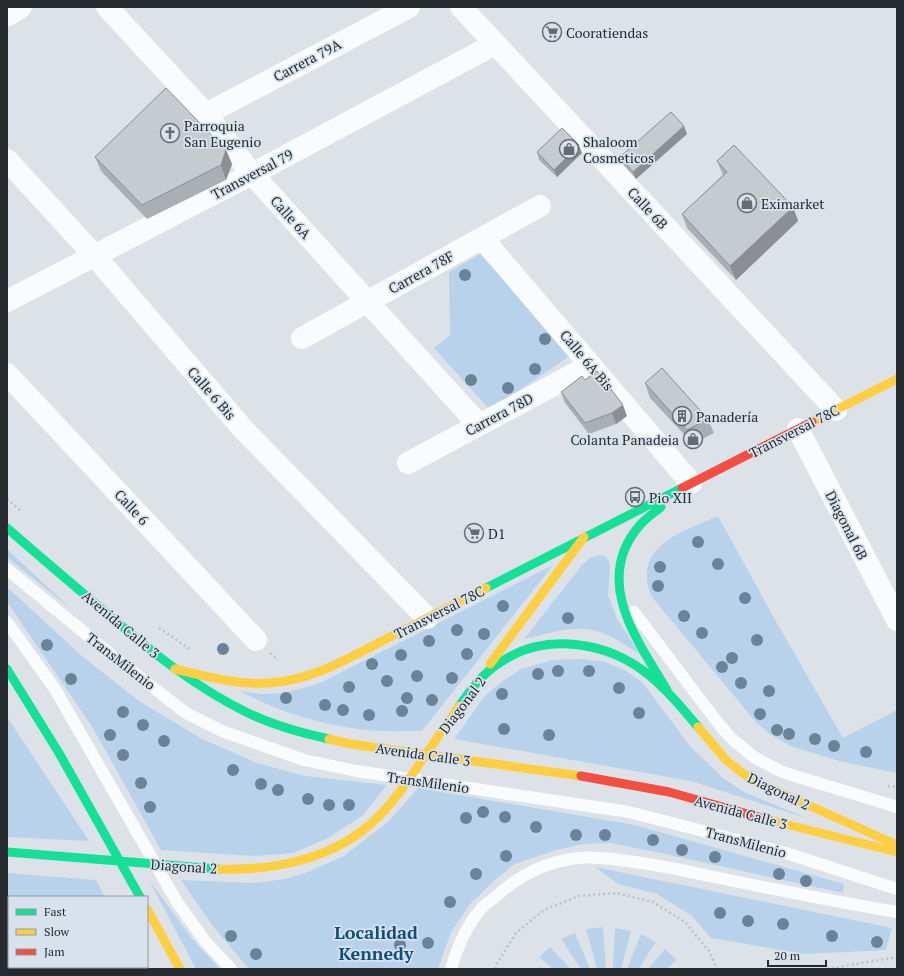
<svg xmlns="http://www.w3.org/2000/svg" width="904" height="976" viewBox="0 0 904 976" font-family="'PT Serif',serif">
<rect width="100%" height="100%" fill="#dce2e8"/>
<path fill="#b8d2eb" d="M 480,254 L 573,354 L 490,410 L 434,348 L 450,335 L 449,272 Z
M 718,516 L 778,625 L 843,738 L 897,710 L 897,773 L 839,761 L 791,746 L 771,735 L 755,721 L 652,597 C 650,592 647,585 647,579 C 645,540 690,529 718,516 Z
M 7,549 L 72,610 L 7,557 Z
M 598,555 L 605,556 L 609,561 L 610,569 L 608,595 L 617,619 L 640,654 C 623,644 606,631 586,629 C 567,627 542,635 524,639 L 582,565 L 590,558 Z
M 553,565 L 422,731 C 400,731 378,732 357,729 C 316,723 276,711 240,691 C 248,692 257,694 265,694 C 284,694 302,689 320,683 Z
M 7,587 L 82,656 L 139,701 L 202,739 L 257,763 L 305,776 L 387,785 L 362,816 L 328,838 L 293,853 L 253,856 L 161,850 L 93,728 L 7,602 Z
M 582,659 L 605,662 L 626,671 L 642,682 L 690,746 L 723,778 L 744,792 L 809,819 L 691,781 L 454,739 L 485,696 L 500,683 L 521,669 L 553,660 Z
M 7,717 L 89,841 L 7,837 Z
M 418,788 L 635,825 L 844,884 L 843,893 L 656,852 L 610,843 L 583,844 L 556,850 L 515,864 L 495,880 L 470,904 L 451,932 L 438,969 L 249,969 L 212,925 L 181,880 L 255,883 L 285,879 L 308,872 L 344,856 L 389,821 Z
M 595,867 L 892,928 L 886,950 L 805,954 L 711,938 L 691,915 L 657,894 L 618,884 Z
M 7,873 L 96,880 L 105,897 L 9,897 L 9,967 L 143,967 L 144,969 L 7,969 Z
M 149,880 L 193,940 L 220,969 L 196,969 Z
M 603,927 L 606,969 L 597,969 L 586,929 Z
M 615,928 L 631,931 L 621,969 L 613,969 Z
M 575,933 L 590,969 L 581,969 L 561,939 Z
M 641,934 L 656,942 L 638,969 L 627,969 Z
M 550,947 L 571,969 L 553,969 L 539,957 Z
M 665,949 L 677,960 L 666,969 L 648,969 Z"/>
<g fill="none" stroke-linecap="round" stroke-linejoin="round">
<path stroke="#bfc2c4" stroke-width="2.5" stroke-dasharray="2 3" stroke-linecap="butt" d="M 7,499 L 21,511
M 159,628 L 191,650
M 270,653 L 278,660
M 888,786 L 897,787
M 495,969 L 496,965 L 516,933 L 544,910 L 579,896 L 617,893 L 653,902 L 685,922 L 709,951 L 717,969
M 827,969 L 897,957"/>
<path stroke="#fafbfc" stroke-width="12" d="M 7,569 L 115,658 L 186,713 L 222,731 L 304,760 L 356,771 L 629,812 L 707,832 L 789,854 L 897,889
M 634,612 L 718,723 L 732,739 L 754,757 L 782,772 L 897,807
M 7,622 L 55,689 L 177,902 L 205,941 L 231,969
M 451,969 C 457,948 466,927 480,910 C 484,905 489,902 494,898 C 518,876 546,861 579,858 C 595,856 612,859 627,861 C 661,865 695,873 728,880 C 784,891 840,903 897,912"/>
<path stroke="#fafbfc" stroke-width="22" d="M 107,7 L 206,114 L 252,174 L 479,425
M 461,7 L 836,410
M 7,16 L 21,7
M 206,114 L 409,7
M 7,160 L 94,255 L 243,429 L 427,618
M 482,238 L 691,483
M 7,301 L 252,174 L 495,44
M 302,338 L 540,206
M 7,374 L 256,640
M 798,429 L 897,620
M 408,463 L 591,365"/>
<path stroke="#16e098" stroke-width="9" d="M 661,507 C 654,513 646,518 640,525 C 592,580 637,640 667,690
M 7,528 C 39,556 71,583 104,611 C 148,649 193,686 246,712 C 272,725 301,733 329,739
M 486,588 L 682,488
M 7,669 L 59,753 L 140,897
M 459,706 C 471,690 481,675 498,664 C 544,631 608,641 650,676 C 668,691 683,709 698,727
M 7,852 L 218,869"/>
<path stroke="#ffcf43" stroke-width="9" d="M 812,422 L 897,379
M 490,664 L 584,537
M 175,669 C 205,676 236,685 268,683 C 311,681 349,658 386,639 C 420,622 453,605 486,588
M 698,727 L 726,760 L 750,779 L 897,845
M 329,739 L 351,744 L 581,776
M 769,820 L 897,852
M 218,869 C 275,871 336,859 378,817 C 393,803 404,786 416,769 C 430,748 445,727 459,706
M 147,909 L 180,969"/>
<path stroke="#f24e42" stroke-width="9" d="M 682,488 L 812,422
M 581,776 L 669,792 L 769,820"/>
</g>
<g fill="#6a8398">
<circle cx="465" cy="275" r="6"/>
<circle cx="545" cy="339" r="6"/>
<circle cx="535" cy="369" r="6"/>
<circle cx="471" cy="380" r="6"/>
<circle cx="508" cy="388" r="6"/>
<circle cx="698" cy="542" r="6"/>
<circle cx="718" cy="564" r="6"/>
<circle cx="660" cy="567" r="6"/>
<circle cx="658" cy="586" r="6"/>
<circle cx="745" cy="598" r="6"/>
<circle cx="503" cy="606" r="6"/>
<circle cx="684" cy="616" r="6"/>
<circle cx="568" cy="618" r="6"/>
<circle cx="457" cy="630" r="6"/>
<circle cx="702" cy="633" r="6"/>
<circle cx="484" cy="634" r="6"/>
<circle cx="757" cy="640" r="6"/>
<circle cx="429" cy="641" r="6"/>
<circle cx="47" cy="645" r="6"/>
<circle cx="223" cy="649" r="6"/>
<circle cx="467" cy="654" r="6"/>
<circle cx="401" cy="655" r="6"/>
<circle cx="732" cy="658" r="6"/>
<circle cx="372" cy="664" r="6"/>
<circle cx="722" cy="667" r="6"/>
<circle cx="558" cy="671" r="6"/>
<circle cx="589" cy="671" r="6"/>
<circle cx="538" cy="674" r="6"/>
<circle cx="417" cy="676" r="6"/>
<circle cx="452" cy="678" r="6"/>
<circle cx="71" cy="679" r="6"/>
<circle cx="387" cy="681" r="6"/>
<circle cx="741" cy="683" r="6"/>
<circle cx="349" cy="687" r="6"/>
<circle cx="619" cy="688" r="6"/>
<circle cx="769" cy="691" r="6"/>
<circle cx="502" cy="694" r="6"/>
<circle cx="286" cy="698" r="6"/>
<circle cx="407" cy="698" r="6"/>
<circle cx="432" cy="700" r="6"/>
<circle cx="325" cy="705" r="6"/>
<circle cx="343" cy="710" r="6"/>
<circle cx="402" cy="711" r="6"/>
<circle cx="123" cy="712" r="6"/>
<circle cx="639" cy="713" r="6"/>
<circle cx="760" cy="714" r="6"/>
<circle cx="369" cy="715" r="6"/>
<circle cx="143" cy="725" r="6"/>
<circle cx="504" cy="729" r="6"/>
<circle cx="777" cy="730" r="6"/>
<circle cx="789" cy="734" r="6"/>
<circle cx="110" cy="735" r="6"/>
<circle cx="549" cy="735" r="6"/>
<circle cx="815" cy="739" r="6"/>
<circle cx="164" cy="741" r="6"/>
<circle cx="834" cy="746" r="6"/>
<circle cx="866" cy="752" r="6"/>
<circle cx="123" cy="755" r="6"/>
<circle cx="233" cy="770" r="6"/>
<circle cx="141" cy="783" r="6"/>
<circle cx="261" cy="784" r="6"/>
<circle cx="278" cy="790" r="6"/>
<circle cx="308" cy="799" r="6"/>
<circle cx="329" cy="805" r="6"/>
<circle cx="349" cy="805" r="6"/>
<circle cx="150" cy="807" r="6"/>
<circle cx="483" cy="812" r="6"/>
<circle cx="505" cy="817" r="6"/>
<circle cx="466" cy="818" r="6"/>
<circle cx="536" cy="827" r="6"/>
<circle cx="576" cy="835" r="6"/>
<circle cx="605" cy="835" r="6"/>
<circle cx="653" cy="840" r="6"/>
<circle cx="682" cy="850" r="6"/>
<circle cx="506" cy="856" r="6"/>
<circle cx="715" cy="857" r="6"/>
<circle cx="476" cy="874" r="6"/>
<circle cx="779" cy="874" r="6"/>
<circle cx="806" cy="881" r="6"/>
<circle cx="450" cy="902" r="6"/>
<circle cx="720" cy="913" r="6"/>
<circle cx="748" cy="921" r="6"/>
<circle cx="783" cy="924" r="6"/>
<circle cx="231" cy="936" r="6"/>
<circle cx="832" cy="936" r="6"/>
<circle cx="877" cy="942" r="6"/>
<circle cx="428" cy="943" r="6"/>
<circle cx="400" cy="945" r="6"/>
<circle cx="256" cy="954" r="6"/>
</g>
<path fill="#aaafb3" d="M 687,134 L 636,179 L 623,164 L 620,157 Z
M 226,150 L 232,164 L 226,180 L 147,219 L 101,171 L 95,157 Z
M 537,152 L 582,153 L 557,177 L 539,160 Z
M 717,161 L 793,207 L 798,221 L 736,280 L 687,228 L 682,214 L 723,175 Z
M 585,380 L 627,416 L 616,424 L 589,434 L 565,403 L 561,392 Z
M 645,383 L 708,419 L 714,433 L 693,444 L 650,398 Z"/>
<path fill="#8b8e92" d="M 684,126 L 687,134 L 636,179 L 633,172 Z
M 579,145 L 582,153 L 557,177 L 554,170 Z
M 226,150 L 232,164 L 226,180 L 221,165 Z
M 793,207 L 798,221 L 736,280 L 730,266 Z
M 623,405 L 627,416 L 616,424 L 612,413 Z"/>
<path fill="#c6cbd0" stroke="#8b8e92" d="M 166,88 L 226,150 L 221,165 L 142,205 L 95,157 Z
M 671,112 L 684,126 L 633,172 L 620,157 Z
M 562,128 L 579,145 L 554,170 L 537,152 Z
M 734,145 L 793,207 L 730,266 L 682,214 L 727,172 L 717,161 Z
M 662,368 L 708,419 L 687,430 L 645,383 Z
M 597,371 L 623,405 L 612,413 L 585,423 L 561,392 L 582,376 L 585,380 Z"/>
<defs>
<symbol id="supermarket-ring" viewBox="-11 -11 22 22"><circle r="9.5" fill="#d7e2ed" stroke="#666b70" stroke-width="1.5"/><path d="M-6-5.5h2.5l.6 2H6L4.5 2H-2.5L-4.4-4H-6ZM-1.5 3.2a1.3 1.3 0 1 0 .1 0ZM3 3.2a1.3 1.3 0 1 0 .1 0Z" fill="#666b70"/></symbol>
<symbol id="church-ring" viewBox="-11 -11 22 22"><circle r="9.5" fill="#d7e2ed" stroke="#666b70" stroke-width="1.5"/><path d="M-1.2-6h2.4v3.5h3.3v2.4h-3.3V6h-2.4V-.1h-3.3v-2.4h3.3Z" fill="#666b70"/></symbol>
<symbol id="shop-ring" viewBox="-11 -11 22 22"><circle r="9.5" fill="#d7e2ed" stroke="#666b70" stroke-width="1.5"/><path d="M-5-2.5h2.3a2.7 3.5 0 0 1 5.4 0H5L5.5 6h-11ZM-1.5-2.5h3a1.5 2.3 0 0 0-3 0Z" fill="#666b70"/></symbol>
<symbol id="building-ring" viewBox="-11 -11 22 22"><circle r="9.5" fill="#d7e2ed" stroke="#666b70" stroke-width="1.5"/><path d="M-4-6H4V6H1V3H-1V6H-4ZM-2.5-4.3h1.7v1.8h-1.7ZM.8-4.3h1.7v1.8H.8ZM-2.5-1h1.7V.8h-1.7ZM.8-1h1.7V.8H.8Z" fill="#666b70"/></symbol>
<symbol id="bus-ring" viewBox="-11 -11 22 22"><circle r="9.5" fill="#d7e2ed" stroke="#666b70" stroke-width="1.5"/><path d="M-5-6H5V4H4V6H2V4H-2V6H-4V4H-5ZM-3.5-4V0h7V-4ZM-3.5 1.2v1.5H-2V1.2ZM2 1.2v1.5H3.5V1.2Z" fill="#666b70"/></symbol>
</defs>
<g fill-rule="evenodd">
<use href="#supermarket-ring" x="541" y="21" width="22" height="22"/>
<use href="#church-ring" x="159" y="122" width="22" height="22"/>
<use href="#shop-ring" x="558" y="138" width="22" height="22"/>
<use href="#shop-ring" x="736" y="192" width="22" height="22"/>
<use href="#building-ring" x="671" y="405" width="22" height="22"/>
<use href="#shop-ring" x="682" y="428" width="22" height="22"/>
<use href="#bus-ring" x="624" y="486" width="22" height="22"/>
<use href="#supermarket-ring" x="463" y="522" width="22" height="22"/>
</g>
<g text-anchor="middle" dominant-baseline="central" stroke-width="3.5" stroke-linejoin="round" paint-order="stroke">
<g font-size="14" fill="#262b2f" stroke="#d7e2ed" text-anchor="start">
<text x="566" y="32">Cooratiendas</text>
<text x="184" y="125">Parroquia<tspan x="184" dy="16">San Eugenio</tspan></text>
<text x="583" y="141">Shaloom<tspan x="583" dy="16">Cosmeticos</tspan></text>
<text x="761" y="203">Eximarket</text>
<text x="696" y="416">Panadería</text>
<text x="679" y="439" text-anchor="end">Colanta Panadeia</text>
<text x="649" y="497">Pio XII</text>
<text x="488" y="533">D1</text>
</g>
<g font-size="14" fill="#262b2f" stroke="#d7e2ed">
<text transform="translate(307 60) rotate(-28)">Carrera 79A</text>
<text transform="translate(252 174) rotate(-28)">Transversal 79</text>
<text transform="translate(648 208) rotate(47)">Calle 6B</text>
<text transform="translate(291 217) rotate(48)">Calle 6A</text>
<text transform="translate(421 272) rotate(-29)">Carrera 78F</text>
<text transform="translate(587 360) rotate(50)">Calle 6A Bis</text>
<text transform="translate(212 393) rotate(49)">Calle 6 Bis</text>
<text transform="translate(499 414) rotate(-28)">Carrera 78D</text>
<text transform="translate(794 431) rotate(-27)">Transversal 78C</text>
<text transform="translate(132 507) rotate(47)">Calle 6</text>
<text transform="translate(847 525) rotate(63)">Diagonal 6B</text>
<text transform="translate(439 612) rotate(-27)">Transversal 78C</text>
<text transform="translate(121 624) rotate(40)">Avenida Calle 3</text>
<text transform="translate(121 661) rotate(38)">TransMilenio</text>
<text transform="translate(462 705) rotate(-53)">Diagonal 2</text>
<text transform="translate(423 754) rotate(8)">Avenida Calle 3</text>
<text transform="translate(428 782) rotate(8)">TransMilenio</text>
<text transform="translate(779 791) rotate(26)">Diagonal 2</text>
<text transform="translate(741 812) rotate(15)">Avenida Calle 3</text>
<text transform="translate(746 842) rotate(15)">TransMilenio</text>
<text transform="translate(184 866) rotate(4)">Diagonal 2</text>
</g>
<g font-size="18" font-weight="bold" fill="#104e7e" stroke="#d7e2ed">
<text x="376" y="932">Localidad<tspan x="376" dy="21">Kennedy</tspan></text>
</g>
</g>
<rect width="904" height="976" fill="none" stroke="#262b2f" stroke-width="16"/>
<rect x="8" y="896" width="140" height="72" fill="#d7e2ed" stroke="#9099a1"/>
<rect x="16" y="909" width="20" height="6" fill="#16e098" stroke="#9099a1"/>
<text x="44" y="916" font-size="12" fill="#262b2f">Fast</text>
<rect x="16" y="929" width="20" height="6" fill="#ffcf43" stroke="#9099a1"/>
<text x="44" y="936" font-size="12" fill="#262b2f">Slow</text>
<rect x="16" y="949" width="20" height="6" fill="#f24e42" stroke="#9099a1"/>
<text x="44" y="956" font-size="12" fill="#262b2f">Jam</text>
<path d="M768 960v6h58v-6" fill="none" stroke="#262b2f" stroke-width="2"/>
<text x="774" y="960" font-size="12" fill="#262b2f" stroke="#d7e2ed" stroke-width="3" paint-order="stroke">20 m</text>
</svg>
